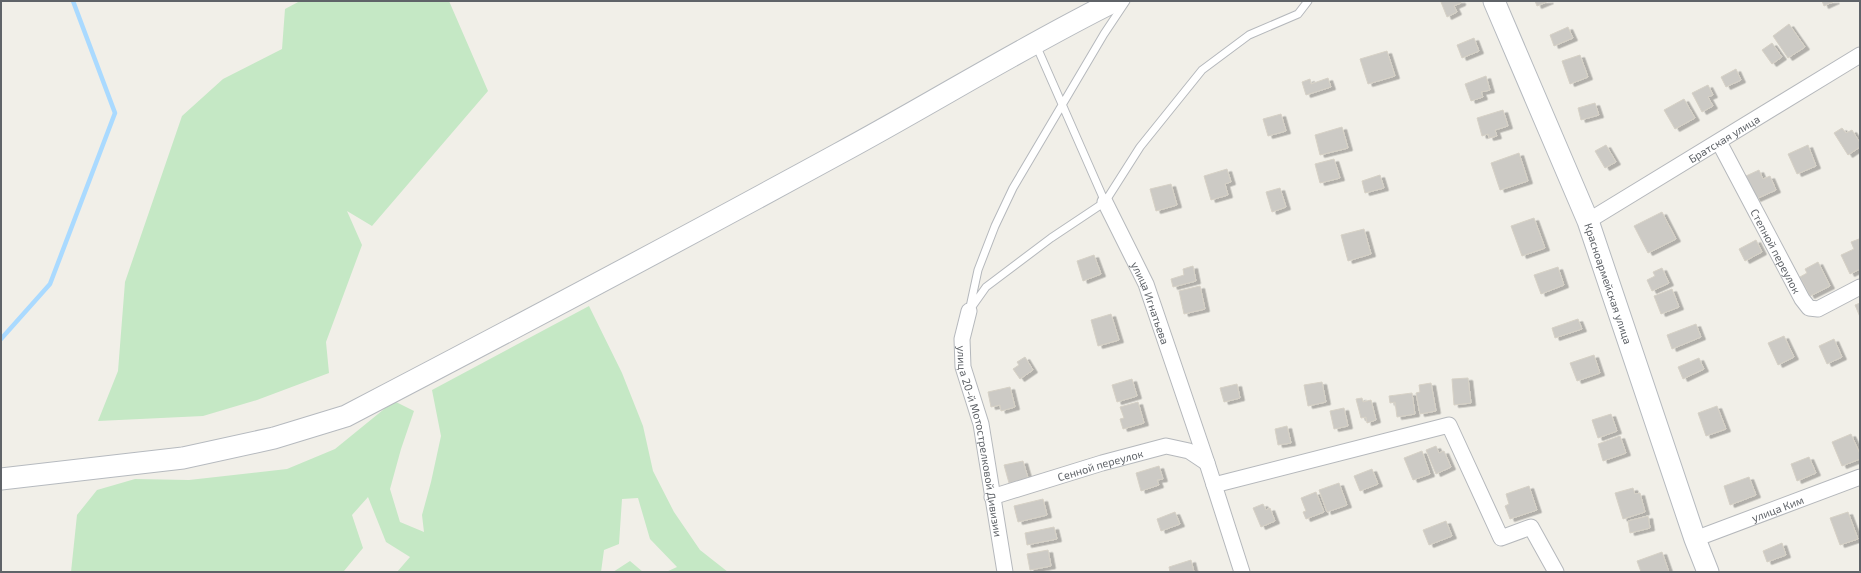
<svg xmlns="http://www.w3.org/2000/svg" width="1861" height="573" viewBox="0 0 1861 573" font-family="'Exo 2',sans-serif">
<defs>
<filter id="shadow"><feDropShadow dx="4.5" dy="2.5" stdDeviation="0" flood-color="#0004"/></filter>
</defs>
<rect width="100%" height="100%" fill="#f1efe8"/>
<path fill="#c5e8c5" d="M 300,1 L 449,1 L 488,91 L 372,226 L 347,211 L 362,245 L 326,342 L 329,373 L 257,400 L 203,416 L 98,421 L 118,371 L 125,282 L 182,116 L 223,79 L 282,49 L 285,9 Z
M 589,306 L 622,373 L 643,426 L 653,471 L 674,512 L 700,550 L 728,572 L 666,572 L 677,567 L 650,539 L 638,498 L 622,499 L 619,544 L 604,550 L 601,572 L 397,572 L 410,557 L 386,542 L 368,497 L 352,515 L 363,548 L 344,571 L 347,572 L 71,572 L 77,515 L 97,490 L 135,479 L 189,480 L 287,469 L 335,449 L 394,401 L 414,411 L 401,449 L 390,489 L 400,522 L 424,532 L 422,515 L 431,482 L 441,436 L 432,390 Z
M 630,561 L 643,572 L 613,572 Z"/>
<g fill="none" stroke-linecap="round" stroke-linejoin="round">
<path stroke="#aadaff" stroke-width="4.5" d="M 1,339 L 50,284 L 115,113 L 73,1"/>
</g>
<path fill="#cccac5" stroke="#d6d1c6" filter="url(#shadow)" d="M 1442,1 L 1461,1 L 1461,3 L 1454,6 L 1457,12 L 1447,17 L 1441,2 Z
M 1535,1 L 1549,1 L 1537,6 Z
M 1822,1 L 1835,1 L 1824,6 Z
M 1789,24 L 1805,47 L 1788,58 L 1773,36 Z
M 1568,27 L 1573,38 L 1554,46 L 1550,35 Z
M 1474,38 L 1479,51 L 1462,58 L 1457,45 Z
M 1772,43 L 1782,57 L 1772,64 L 1762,50 Z
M 1387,51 L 1395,76 L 1368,84 L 1360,59 Z
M 1580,55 L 1588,77 L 1570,84 L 1562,61 Z
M 1736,69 L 1741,80 L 1726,87 L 1721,77 Z
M 1486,76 L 1490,90 L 1481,92 L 1483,97 L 1471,101 L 1465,84 Z
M 1328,78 L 1331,87 L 1306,95 L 1302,82 L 1310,79 L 1311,84 Z
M 1708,85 L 1713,95 L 1708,97 L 1713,106 L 1702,112 L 1692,93 Z
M 1684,99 L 1695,118 L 1675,129 L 1664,110 Z
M 1595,103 L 1599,115 L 1581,120 L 1578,108 Z
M 1503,110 L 1508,126 L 1495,130 L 1497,136 L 1489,138 L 1488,134 L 1482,136 L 1477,118 Z
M 1281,114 L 1286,131 L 1268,136 L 1263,119 Z
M 1342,127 L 1348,148 L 1320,155 L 1315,135 Z
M 1842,128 L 1846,133 L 1852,130 L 1860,143 L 1860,147 L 1848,155 L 1834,133 Z
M 1606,145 L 1616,162 L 1605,168 L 1595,151 Z
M 1808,145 L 1816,166 L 1797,174 L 1788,154 Z
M 1519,153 L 1528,181 L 1500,190 L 1491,163 Z
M 1334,159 L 1340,178 L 1320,183 L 1315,164 Z
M 1227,169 L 1231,182 L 1225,184 L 1228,195 L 1211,200 L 1204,176 Z
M 1759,170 L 1763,179 L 1770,176 L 1776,190 L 1756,199 L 1746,176 Z
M 1380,175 L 1384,188 L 1365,193 L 1362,181 Z
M 1171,184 L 1177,205 L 1156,211 L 1150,189 Z
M 1280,188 L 1286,207 L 1272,212 L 1266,192 Z
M 1662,212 L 1676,239 L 1648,253 L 1634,226 Z
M 1534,218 L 1545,248 L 1522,256 L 1511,226 Z
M 1364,229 L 1371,254 L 1348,261 L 1341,235 Z
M 1859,239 L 1860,269 L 1850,274 L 1841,255 L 1854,249 L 1851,242 Z
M 1756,240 L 1762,252 L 1745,261 L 1739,249 Z
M 1094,255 L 1101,274 L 1083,281 L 1077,261 Z
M 1818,262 L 1830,286 L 1810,296 L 1800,277 L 1807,273 L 1805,269 Z
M 1193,266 L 1196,281 L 1173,287 L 1171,279 L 1184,275 L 1183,269 Z
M 1558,267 L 1564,285 L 1541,294 L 1534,275 Z
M 1662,268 L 1669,283 L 1652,291 L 1647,280 L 1655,276 L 1653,272 Z
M 1200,286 L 1205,309 L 1184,314 L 1179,291 Z
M 1672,289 L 1679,307 L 1661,314 L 1654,296 Z
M 1860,303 L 1860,317 L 1855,305 Z
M 1111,314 L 1119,340 L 1098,346 L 1091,320 Z
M 1578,319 L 1582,329 L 1555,338 L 1552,328 Z
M 1696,324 L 1701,337 L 1672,349 L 1667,335 Z
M 1784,336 L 1794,357 L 1778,365 L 1768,343 Z
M 1834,339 L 1842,357 L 1827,364 L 1819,346 Z
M 1594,355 L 1600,373 L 1577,381 L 1570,363 Z
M 1025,357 L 1033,370 L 1020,379 L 1013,369 L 1019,365 L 1017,362 Z
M 1699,358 L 1704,369 L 1683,379 L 1678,367 Z
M 1468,378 L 1471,403 L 1454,405 L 1452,379 Z
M 1132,379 L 1137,396 L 1117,402 L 1112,385 Z
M 1322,382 L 1326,402 L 1308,406 L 1304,385 Z
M 1431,383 L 1436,411 L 1420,414 L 1416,393 L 1420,392 L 1419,385 Z
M 1237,384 L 1240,398 L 1224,402 L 1220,388 Z
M 1010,387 L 1015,407 L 1001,411 L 1000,405 L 991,407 L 988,392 Z
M 1412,393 L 1415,414 L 1397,417 L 1395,402 L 1390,403 L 1389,396 Z
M 1362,398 L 1363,402 L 1371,400 L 1376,420 L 1367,423 L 1366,417 L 1361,418 L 1356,399 Z
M 1138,402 L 1144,423 L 1123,429 L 1120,419 L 1124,418 L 1120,407 Z
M 1717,406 L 1726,429 L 1706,436 L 1698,413 Z
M 1344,408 L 1348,426 L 1334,429 L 1330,411 Z
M 1611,414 L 1617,431 L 1598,438 L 1592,420 Z
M 1287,426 L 1291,443 L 1278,445 L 1275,429 Z
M 1851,434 L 1860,454 L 1860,459 L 1842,466 L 1832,442 Z
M 1620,436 L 1626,453 L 1603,461 L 1598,444 Z
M 1436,446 L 1439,453 L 1444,451 L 1451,467 L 1436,474 L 1426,450 Z
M 1422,451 L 1430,474 L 1413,480 L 1404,458 Z
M 1809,457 L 1816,473 L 1797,481 L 1791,464 Z
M 1023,461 L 1028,478 L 1009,483 L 1004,465 Z
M 1159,466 L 1163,479 L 1157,480 L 1159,485 L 1141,491 L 1136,473 Z
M 1372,469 L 1378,484 L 1360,491 L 1354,476 Z
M 1749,477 L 1756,495 L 1730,505 L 1724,486 Z
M 1339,483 L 1347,505 L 1327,512 L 1319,490 Z
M 1529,486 L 1537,510 L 1510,519 L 1505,506 L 1509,504 L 1506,494 Z
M 1633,488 L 1635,494 L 1640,493 L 1645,512 L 1623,519 L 1615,493 Z
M 1316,492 L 1324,512 L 1306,519 L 1303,512 L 1306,511 L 1301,498 Z
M 1043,499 L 1047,515 L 1018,522 L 1014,506 Z
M 1263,504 L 1266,510 L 1270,508 L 1275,521 L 1261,527 L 1253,508 Z
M 1175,512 L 1180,524 L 1161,531 L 1157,519 Z
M 1848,512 L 1858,539 L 1840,545 L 1830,518 Z
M 1648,516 L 1650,528 L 1630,533 L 1628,521 Z
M 1446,521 L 1452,536 L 1429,545 L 1423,530 Z
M 1054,527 L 1057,539 L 1027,545 L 1025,533 Z
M 1782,543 L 1786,555 L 1767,562 L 1763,551 Z
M 1048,550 L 1051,566 L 1030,570 L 1027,554 Z
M 1662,552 L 1669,572 L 1641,572 L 1637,561 Z
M 1191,560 L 1194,572 L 1170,572 L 1169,567 Z"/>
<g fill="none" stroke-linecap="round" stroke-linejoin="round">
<defs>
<path id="lane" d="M 1036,45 L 1105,202
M 970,307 L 978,270 L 995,226 L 1013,188 L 1104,34 L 1126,1
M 969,311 L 986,287 L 1051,238 L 1105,202 L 1140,147 L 1202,70 L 1249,35 L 1298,14 L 1308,1"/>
<g id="street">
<path id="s1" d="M 1719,142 L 1802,299 L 1809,308 L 1818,309 L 1860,287"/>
<path id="s2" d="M 1105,202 L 1146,284 L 1207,463 L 1242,572"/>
<path id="s3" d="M 1588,221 L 1860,55"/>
<path id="s4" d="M 969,311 L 962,339 L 963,367 L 981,424 L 1005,572"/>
<path d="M 1214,485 L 1449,425 L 1501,538 L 1531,527 L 1556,572"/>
<path id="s5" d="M 992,497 L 1102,463 L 1166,446 L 1189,451 L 1207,463"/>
<path id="s6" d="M 1695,539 L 1860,477"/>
</g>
<g id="secondary">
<path id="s7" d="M 1494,1 L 1588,221 L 1695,539 L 1708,572"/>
<path d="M 1,479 L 183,458 L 274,438 L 346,416 C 511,330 675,243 838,154 C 931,104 1020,48 1115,1"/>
</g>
</defs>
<use href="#lane" stroke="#b5b8bc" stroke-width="9"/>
<use href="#street" stroke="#b5b8bc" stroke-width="17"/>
<use href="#secondary" stroke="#b6babf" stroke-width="23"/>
<use href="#lane" stroke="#fff" stroke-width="7"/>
<use href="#street" stroke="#fff" stroke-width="15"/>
<use href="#secondary" stroke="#fff" stroke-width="21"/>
</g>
<g text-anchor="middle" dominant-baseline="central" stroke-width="3" stroke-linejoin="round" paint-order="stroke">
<g font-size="11" fill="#5f6368" stroke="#fff">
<text stroke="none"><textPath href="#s3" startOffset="159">Братская улица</textPath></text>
<text stroke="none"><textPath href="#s1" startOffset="123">Степной переулок</textPath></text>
<text stroke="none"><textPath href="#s7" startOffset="305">Красноармейская улица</textPath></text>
<text stroke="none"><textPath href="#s2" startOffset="111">улица Игнатьева</textPath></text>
<text stroke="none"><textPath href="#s4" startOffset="133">улица 20-й Мотострелковой Дивизии</textPath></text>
<text stroke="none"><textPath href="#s5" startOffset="113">Сенной переулок</textPath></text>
<text stroke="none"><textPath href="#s6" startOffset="88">улица Ким</textPath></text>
</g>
</g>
<rect width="1861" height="573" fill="none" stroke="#5f6368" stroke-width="4"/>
</svg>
